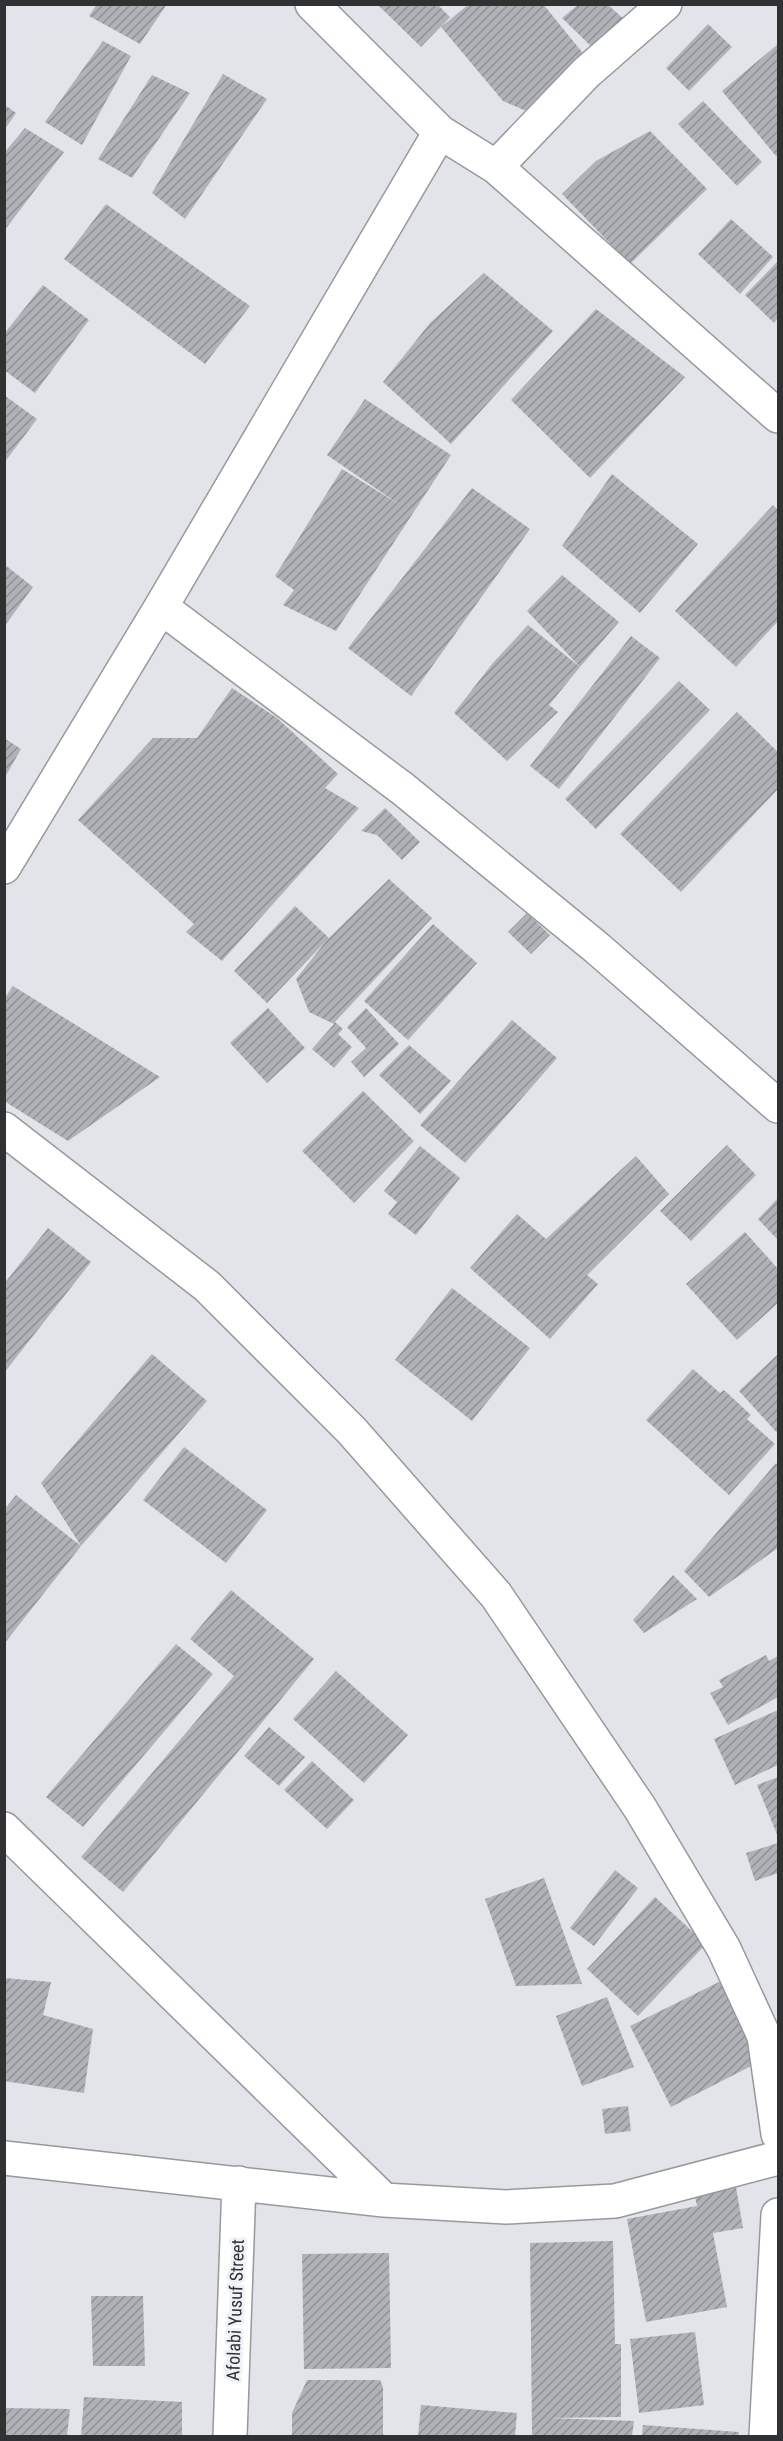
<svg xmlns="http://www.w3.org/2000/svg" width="783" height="2441" viewBox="0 0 783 2441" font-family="'Roboto Condensed',sans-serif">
<defs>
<pattern id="building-hatch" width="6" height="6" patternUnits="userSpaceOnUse" patternTransform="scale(1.5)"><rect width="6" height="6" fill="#afb2b7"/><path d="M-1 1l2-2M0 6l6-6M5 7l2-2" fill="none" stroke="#8f9195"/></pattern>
</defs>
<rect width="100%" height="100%" fill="#e2e4e9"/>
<path fill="url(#building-hatch)" d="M 97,4 L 167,4 L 140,44 L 89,16 Z
M 377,4 L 437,4 L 450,17 L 421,47 Z
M 469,4 L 543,4 L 586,57 L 543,118 L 503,101 L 441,27 Z
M 579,4 L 607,4 L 627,22 L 598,53 L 562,18 Z
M 708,24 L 732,47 L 689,91 L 666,68 Z
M 103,41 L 131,56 L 82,145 L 45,122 Z
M 778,44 L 778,154 L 776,156 L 722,91 Z
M 223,74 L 267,99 L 185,219 L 152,193 Z
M 152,75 L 190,93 L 132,178 L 98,159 Z
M 703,101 L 762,162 L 737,186 L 678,124 Z
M 5,105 L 16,113 L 5,129 Z
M 25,128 L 64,152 L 4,231 L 4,153 Z
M 650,131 L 707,189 L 630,264 L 562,194 L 596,161 Z
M 106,204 L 250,306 L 205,364 L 64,259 Z
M 731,219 L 773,257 L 740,294 L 698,254 Z
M 778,261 L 778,318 L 774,323 L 745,295 Z
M 484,273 L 553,331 L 451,444 L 383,382 L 430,323 Z
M 43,285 L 89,320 L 35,393 L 4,370 L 4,334 Z
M 596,309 L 685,377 L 590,478 L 511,400 Z
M 4,395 L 37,419 L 4,463 Z
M 365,399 L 451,455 L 336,631 L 283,605 L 294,590 L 275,576 L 342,469 L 400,505 L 327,455 Z
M 612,474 L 698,544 L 640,613 L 562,546 Z
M 472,488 L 530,529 L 411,696 L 348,648 Z
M 773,505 L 778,510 L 778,621 L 736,667 L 675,611 Z
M 4,564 L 33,587 L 4,627 Z
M 562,575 L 619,622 L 580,667 L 527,611 Z
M 528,625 L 580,667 L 549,705 L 558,712 L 507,761 L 454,713 L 492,664 Z
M 631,636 L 660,658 L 559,789 L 530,766 Z
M 679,681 L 710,710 L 596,829 L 565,799 Z
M 232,688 L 277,718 L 338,774 L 325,788 L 359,808 L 222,961 L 186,932 L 194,924 L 78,820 L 153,738 L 197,738 Z
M 737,712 L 778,752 L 778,789 L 681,892 L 620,834 Z
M 4,738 L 21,749 L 4,779 Z
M 385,808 L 420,842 L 402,860 L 377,835 L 361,831 Z
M 389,879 L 432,918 L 335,1022 L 343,1029 L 338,1034 L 352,1047 L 334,1068 L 312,1049 L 334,1024 L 309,1012 L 296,979 L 326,941 L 267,1003 L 234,971 L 295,906 L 329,938 Z
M 527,913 L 550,935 L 531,954 L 508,932 Z
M 433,924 L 477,963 L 408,1040 L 364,1001 Z
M 13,986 L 160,1077 L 68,1141 L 4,1101 L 4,999 Z
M 268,1008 L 305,1048 L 267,1083 L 230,1043 Z
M 366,1008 L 399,1044 L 364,1077 L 351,1062 L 366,1048 L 347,1027 Z
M 512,1020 L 557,1058 L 465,1163 L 420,1125 Z
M 409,1045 L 451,1081 L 420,1114 L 379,1075 Z
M 363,1091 L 414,1141 L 354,1203 L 302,1151 Z
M 727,1145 L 756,1175 L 691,1241 L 660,1211 Z
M 420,1146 L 460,1178 L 416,1235 L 388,1214 L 397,1202 L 384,1191 Z
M 636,1156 L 669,1194 L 587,1275 L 598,1284 L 550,1339 L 470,1268 L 517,1214 L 546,1239 Z
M 778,1198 L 778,1240 L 758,1219 Z
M 48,1228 L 91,1262 L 4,1373 L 4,1284 Z
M 745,1232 L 778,1269 L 778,1303 L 737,1340 L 686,1284 Z
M 452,1288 L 530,1348 L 472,1421 L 395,1360 Z
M 152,1354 L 207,1401 L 81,1546 L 4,1644 L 4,1510 L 16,1495 L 81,1546 L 41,1483 Z
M 778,1354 L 778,1434 L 739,1391 Z
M 693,1369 L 720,1393 L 724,1390 L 751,1415 L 747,1419 L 775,1444 L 729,1495 L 646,1420 Z
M 184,1447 L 267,1510 L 226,1563 L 143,1500 Z
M 776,1463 L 778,1466 L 778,1548 L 709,1597 L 684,1571 Z
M 673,1575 L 697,1599 L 644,1633 L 633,1620 Z
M 231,1590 L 314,1659 L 123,1892 L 81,1857 L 234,1676 L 190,1639 Z
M 176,1644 L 213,1674 L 83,1827 L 46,1797 Z
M 766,1655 L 769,1661 L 778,1656 L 778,1697 L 728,1725 L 710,1693 L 723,1687 L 719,1680 Z
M 336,1671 L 408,1735 L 364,1783 L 293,1719 Z
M 778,1710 L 778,1765 L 735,1785 L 714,1739 Z
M 269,1727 L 305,1757 L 279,1786 L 244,1756 Z
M 312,1761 L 354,1800 L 327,1829 L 284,1790 Z
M 778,1777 L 778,1837 L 757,1785 Z
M 778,1843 L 778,1873 L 755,1881 L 746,1853 Z
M 615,1870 L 638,1888 L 594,1946 L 570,1928 Z
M 544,1878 L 582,1984 L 516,1986 L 485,1899 Z
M 655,1897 L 706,1944 L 638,2016 L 587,1969 Z
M 4,1978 L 51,1982 L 43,2015 L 93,2029 L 84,2093 L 4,2081 Z
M 721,1981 L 761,2061 L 671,2107 L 630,2026 Z
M 607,1997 L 634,2067 L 582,2086 L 556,2016 Z
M 628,2106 L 631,2131 L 605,2134 L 602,2109 Z
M 736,2187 L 743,2228 L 713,2233 L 727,2307 L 646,2322 L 627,2219 L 697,2206 L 695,2196 Z
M 613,2241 L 615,2344 L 621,2344 L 621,2417 L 549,2418 L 634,2421 L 632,2436 L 532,2436 L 530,2243 Z
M 389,2253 L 391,2368 L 304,2369 L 302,2254 Z
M 91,2296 L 143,2296 L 145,2366 L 93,2366 Z
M 695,2332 L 704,2405 L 639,2413 L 630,2339 Z
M 307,2380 L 380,2380 L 383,2387 L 383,2436 L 292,2436 L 292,2413 Z
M 84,2397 L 182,2402 L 182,2436 L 81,2436 Z
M 421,2405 L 517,2413 L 515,2436 L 418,2436 Z
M 4,2408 L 70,2409 L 67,2436 L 4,2436 Z
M 643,2425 L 739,2432 L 738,2436 L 642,2436 Z"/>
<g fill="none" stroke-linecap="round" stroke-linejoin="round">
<defs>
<path id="minor" d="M 312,4 L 440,132 L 496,167 L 778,416
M 496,167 L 586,73 L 665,4
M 161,607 L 403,789 L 597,948 L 778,1106
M 4,867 L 161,607 L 440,132
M 4,1129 L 207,1286 L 352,1431 L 496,1595 L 640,1808 L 724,1949 L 764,2036 L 778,2134
M 4,1829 L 384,2200
M 4,2158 L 384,2200 L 506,2207 L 615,2201 L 778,2158
M 230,2436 L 239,2183
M 766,2436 L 778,2215"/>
</defs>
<use href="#minor" stroke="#96999d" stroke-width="36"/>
<use href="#minor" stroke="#fff" stroke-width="33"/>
</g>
<g text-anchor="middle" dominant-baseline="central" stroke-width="6" stroke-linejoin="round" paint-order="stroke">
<g font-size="18" fill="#2f3132" stroke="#eff2f7">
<text transform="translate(235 2310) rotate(-88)">Afolabi Yusuf Street</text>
</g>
</g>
<rect width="783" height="2441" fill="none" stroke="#2f3132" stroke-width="12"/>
</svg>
